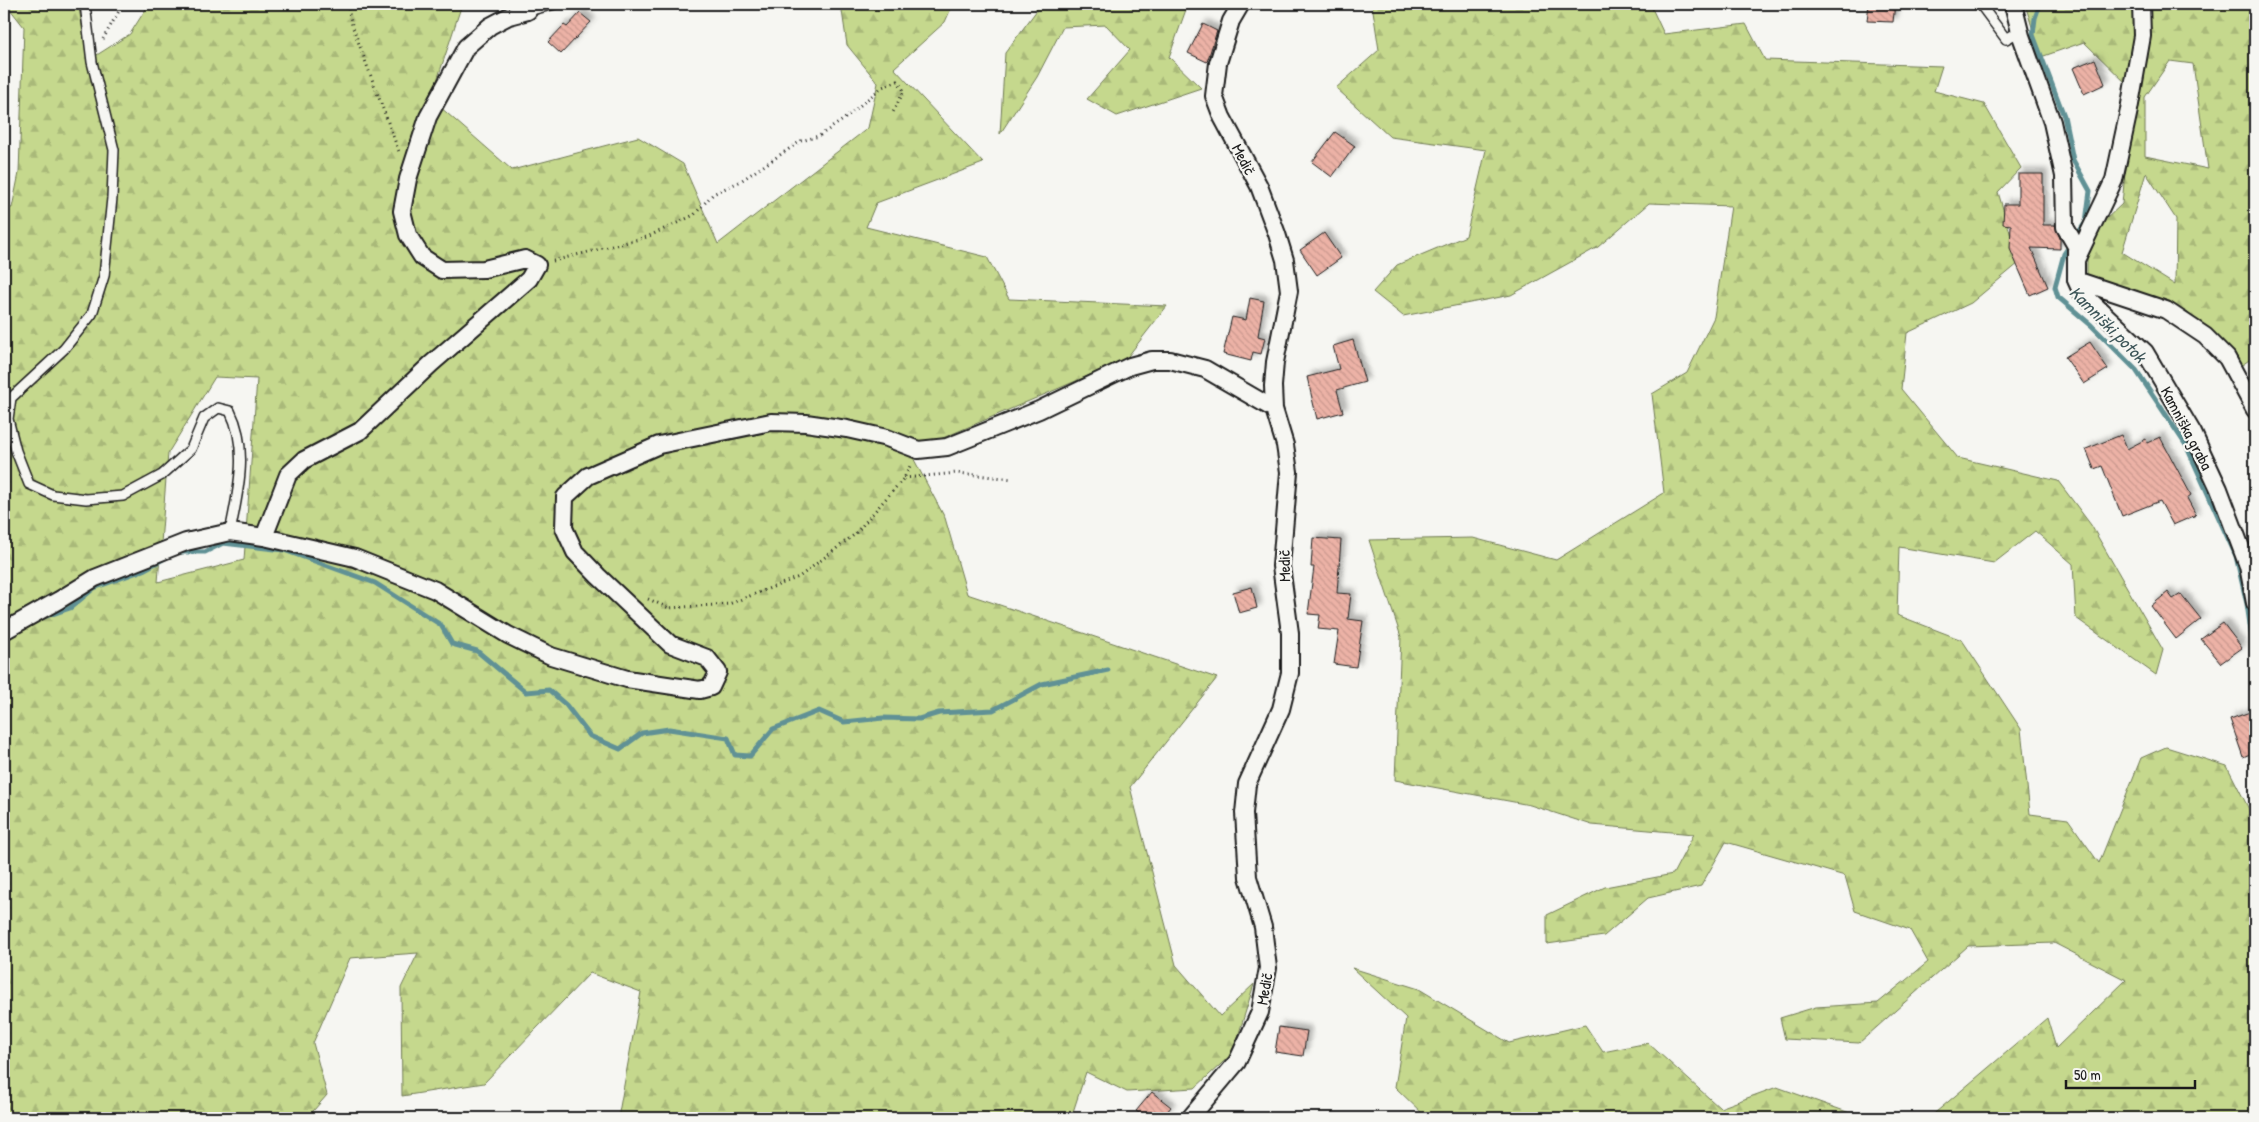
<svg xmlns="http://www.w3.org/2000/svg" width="2259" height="1122" viewBox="0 0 2259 1122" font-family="'Patrick Hand',sans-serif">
<defs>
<pattern id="forest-firs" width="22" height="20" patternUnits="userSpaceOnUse" patternTransform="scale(1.25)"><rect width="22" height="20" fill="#c5d88d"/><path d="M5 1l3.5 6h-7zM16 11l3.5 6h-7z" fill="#a9b979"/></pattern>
<pattern id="building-back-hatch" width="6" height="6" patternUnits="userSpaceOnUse" patternTransform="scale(1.25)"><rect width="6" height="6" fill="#ecb2a6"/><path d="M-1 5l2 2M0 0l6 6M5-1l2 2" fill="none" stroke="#ca988e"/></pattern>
<filter id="shadow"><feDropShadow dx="4.5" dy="-4.5" stdDeviation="2.5" flood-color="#0004"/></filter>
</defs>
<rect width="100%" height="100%" fill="#f6f6f2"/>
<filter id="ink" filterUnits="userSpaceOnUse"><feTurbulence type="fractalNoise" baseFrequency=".02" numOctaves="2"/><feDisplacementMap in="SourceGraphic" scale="10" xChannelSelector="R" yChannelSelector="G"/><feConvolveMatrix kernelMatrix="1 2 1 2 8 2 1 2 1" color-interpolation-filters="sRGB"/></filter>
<g filter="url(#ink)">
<path fill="url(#forest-firs)" stroke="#707a54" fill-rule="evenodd" d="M 6,4 L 78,4 L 89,60 L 130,34 L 149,4 L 462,4 L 431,99 L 512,170 L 638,137 L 683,164 L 718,244 L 868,128 L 878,83 L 847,45 L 841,4 L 953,4 L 945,22 L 894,68 L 983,163 L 876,203 L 866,227 L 987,257 L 1009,299 L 1167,306 L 1125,360 L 910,452 L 945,518 L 967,594 L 1217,678 L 1130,787 L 1176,965 L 1220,1016 L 1254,984 L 1233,1053 L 1195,1088 L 1127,1092 L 1086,1072 L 1071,1118 L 618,1118 L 641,992 L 590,973 L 484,1083 L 402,1096 L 401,988 L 418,953 L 350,958 L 313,1043 L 327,1095 L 307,1118 L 4,1118 L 4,207 L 12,208 L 19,173 L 24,27 ZM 215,377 L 257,379 L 244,560 L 158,582 L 168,453 Z
M 1033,4 L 1188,4 L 1169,57 L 1201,88 L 1117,116 L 1087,99 L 1130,50 L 1106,25 L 1063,27 L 1037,77 L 1000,134 L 1005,53 L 1037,10 Z
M 1372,4 L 1650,4 L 1664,34 L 1746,24 L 1765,60 L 1942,66 L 1934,91 L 1984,104 L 2021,168 L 1998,192 L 2019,263 L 1971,303 L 1907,333 L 1901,389 L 1958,458 L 2058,481 L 2091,525 L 2163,650 L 2156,675 L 2076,618 L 2073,564 L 2035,531 L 1994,563 L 1899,547 L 1897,615 L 1962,640 L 2021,729 L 2030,814 L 2068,819 L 2099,863 L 2141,758 L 2166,747 L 2227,766 L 2255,821 L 2255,1118 L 1929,1118 L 2047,1018 L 2056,1048 L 2126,980 L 2054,943 L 1968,946 L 1859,1043 L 1785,1039 L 1780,1018 L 1816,1007 L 1878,1003 L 1928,962 L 1910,930 L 1855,911 L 1845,876 L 1726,842 L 1701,886 L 1648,898 L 1604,936 L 1547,944 L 1547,915 L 1605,887 L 1673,874 L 1694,834 L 1592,825 L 1530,805 L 1395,780 L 1401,637 L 1369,540 L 1473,538 L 1556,560 L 1664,493 L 1652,394 L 1687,373 L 1714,317 L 1731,206 L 1649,203 L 1598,247 L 1511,295 L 1403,316 L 1373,292 L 1397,265 L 1466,236 L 1486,150 L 1390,137 L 1336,88 L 1379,50 Z
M 2025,4 L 2255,4 L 2255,356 L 2242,365 L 2187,312 L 2124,304 L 2087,275 L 2087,237 L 2122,204 L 2133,90 L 2084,42 L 2041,57 ZM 2170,61 L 2193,64 L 2208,169 L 2145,156 L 2145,97 ZM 2146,173 L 2176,219 L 2175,285 L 2122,252 Z
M 1352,968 L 1419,989 L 1509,1043 L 1585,1025 L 1603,1052 L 1648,1043 L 1720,1108 L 1777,1087 L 1864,1118 L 1427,1118 L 1395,1087 L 1406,1018 Z"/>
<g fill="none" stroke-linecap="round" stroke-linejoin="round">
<path stroke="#609195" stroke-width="5" d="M 2040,4 L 2035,18 L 2033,35 L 2064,116 L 2073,160 L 2090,191 L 2086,222 L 2064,254 L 2055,287 L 2058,297 L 2091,325 L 2136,370 L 2186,445 L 2236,556 L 2247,604 L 2255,658
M 177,552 L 205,552 L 223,543 L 284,550 L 375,583 L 441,625 L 452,644 L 477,651 L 526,692 L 549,690 L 566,705 L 590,736 L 620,749 L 642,733 L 669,729 L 728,738 L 735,755 L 750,756 L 773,729 L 819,711 L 844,722 L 883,718 L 919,719 L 939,713 L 993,710 L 1042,684 L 1108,670
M 41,618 L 70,608 L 94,588 L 143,570 L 165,558"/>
</g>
<path fill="url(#building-back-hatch)" stroke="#1c1c1c" filter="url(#shadow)" d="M 1869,4 L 1895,4 L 1893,22 L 1867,21 Z
M 580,13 L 591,22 L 561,54 L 548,42 L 564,25 L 567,27 Z
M 1203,24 L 1217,31 L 1207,62 L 1188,53 Z
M 2095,59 L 2105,84 L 2084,94 L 2073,68 Z
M 1335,132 L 1355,146 L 1332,177 L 1312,162 Z
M 2018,174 L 2043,174 L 2043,225 L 2055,225 L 2060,238 L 2060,249 L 2031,248 L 2048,287 L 2030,295 L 2010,249 L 2011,225 L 2003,224 L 2004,204 L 2018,204 Z
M 1324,233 L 1341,258 L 1317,275 L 1300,250 Z
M 1250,298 L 1264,301 L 1258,336 L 1265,338 L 1261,354 L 1253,352 L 1251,361 L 1223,354 L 1232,317 L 1246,320 Z
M 1353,340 L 1365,382 L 1337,390 L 1343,412 L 1317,419 L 1307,377 L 1339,369 L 1333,346 Z
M 2090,342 L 2108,369 L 2084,384 L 2065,357 Z
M 2121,435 L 2127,449 L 2146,439 L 2147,443 L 2160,437 L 2190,493 L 2191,495 L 2187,498 L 2196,515 L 2173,525 L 2160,501 L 2122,516 L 2102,466 L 2094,469 L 2086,449 Z
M 1313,538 L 1341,540 L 1337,593 L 1351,594 L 1348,619 L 1363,621 L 1356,667 L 1334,664 L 1339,631 L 1318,629 L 1320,615 L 1308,614 L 1314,567 L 1311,567 Z
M 1252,587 L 1257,608 L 1239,613 L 1233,592 Z
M 2168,592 L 2173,599 L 2181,594 L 2201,619 L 2176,639 L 2151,606 Z
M 2223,623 L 2242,648 L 2221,663 L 2201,639 Z
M 2253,711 L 2255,719 L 2255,752 L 2243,757 L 2230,719 Z
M 1279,1027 L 1307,1031 L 1303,1056 L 1275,1052 Z
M 1152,1092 L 1171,1107 L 1162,1118 L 1146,1118 L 1136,1111 Z"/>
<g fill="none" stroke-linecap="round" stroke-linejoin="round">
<defs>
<path id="lane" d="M 85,4 L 92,62 L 114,150 L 112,198 L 104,276 L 92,314 L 64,349 L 11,398 L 8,419 L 16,451 L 29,484 L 53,495 L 86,499 L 123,496 L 162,475 L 191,449 L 204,418 L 218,408 L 230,411 C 249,448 238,493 230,532
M 1980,4 L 2006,39 L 2020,31
M 528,11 L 555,4"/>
<path id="street" d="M 2013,4 L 2021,36 L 2052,122 L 2064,176 L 2065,227 L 2076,246 L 2076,280 L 2082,293 L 2145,352 L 2193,433 L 2219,489 L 2248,566 L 2255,603
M 2076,260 L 2114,180 L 2129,110 L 2142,36 L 2141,4
M 2076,280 L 2166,310 L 2205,336 L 2227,358 L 2255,410
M 264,537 L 288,475 L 304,460 L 360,431 L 431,364 L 529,279 L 537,265 L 525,259 L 484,269 L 442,270 L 422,257 L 408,235 L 402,211 L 408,179 L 428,117 L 466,47 L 490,26 L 509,16 L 528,11
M 4,631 L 59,600 L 95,578 L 186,542 L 230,532 L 264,537 L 355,558 L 435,590 L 508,635 L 551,656 L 627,679 L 700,690 L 711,687 L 718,672 L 707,658 L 670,644 L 598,576 L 575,552 L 564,528 L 565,497 L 588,476 L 659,445 L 771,422 L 806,423 L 847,429 L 887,438 L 918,450 L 947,447 L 1039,410 L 1130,366 L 1152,360 L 1170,360 L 1205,369 L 1274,409
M 1190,1118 L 1237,1062 L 1260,1012 L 1268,968 L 1263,927 L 1248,877 L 1244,813 L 1247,784 L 1281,709 L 1290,673 L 1290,633 L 1281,566 L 1289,472 L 1285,445 L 1274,409 L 1273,386 L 1275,362 L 1289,291 L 1285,260 L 1277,234 L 1259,186 L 1222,117 L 1214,96 L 1218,63 L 1231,21 L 1241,4"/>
</defs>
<use href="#lane" stroke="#1c1c1c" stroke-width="12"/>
<use href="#street" stroke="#1c1c1c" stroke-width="20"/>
<path stroke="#1c1c1c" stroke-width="3" stroke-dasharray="1 4" stroke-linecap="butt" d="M 347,4 L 352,25 L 399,152
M 103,39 L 123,4
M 553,261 L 647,237 L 694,215 L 713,194 L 739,182 L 801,141 L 819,136 L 843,120 L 882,87 L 898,81 L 904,91 L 892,114
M 904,478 L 957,473 L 1013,479
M 648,599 L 669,608 L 729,604 L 799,577 L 854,535 L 904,478 L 911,464
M 1129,1114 L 1130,1118"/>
<use href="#lane" stroke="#f6f6f2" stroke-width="9"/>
<use href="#street" stroke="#f6f6f2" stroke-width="16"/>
</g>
</g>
<g text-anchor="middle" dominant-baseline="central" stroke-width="4.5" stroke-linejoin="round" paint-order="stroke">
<g font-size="16" fill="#1c1c1c" stroke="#f6f6f2">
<text transform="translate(1244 159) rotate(62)">Medič</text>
<text transform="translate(2187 428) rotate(62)">Kamniška graba</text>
<text transform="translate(1284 566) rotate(-91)">Medič</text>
<text transform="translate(1264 989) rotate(-80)">Medič</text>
</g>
<g font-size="18" font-style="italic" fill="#3e5659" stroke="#f6f6f2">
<text transform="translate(2108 324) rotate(45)">Kamniški potok</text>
</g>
</g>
<rect width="2259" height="1122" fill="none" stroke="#f6f6f2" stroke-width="20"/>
<rect x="10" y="10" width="2239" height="1102" fill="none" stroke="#1c1c1c" stroke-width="2" filter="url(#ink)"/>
<path d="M2066 1080v8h129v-8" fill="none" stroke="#1c1c1c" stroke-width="2.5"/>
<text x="2074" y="1080" font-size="15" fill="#1c1c1c" stroke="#f6f6f2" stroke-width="4" paint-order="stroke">50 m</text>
</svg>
